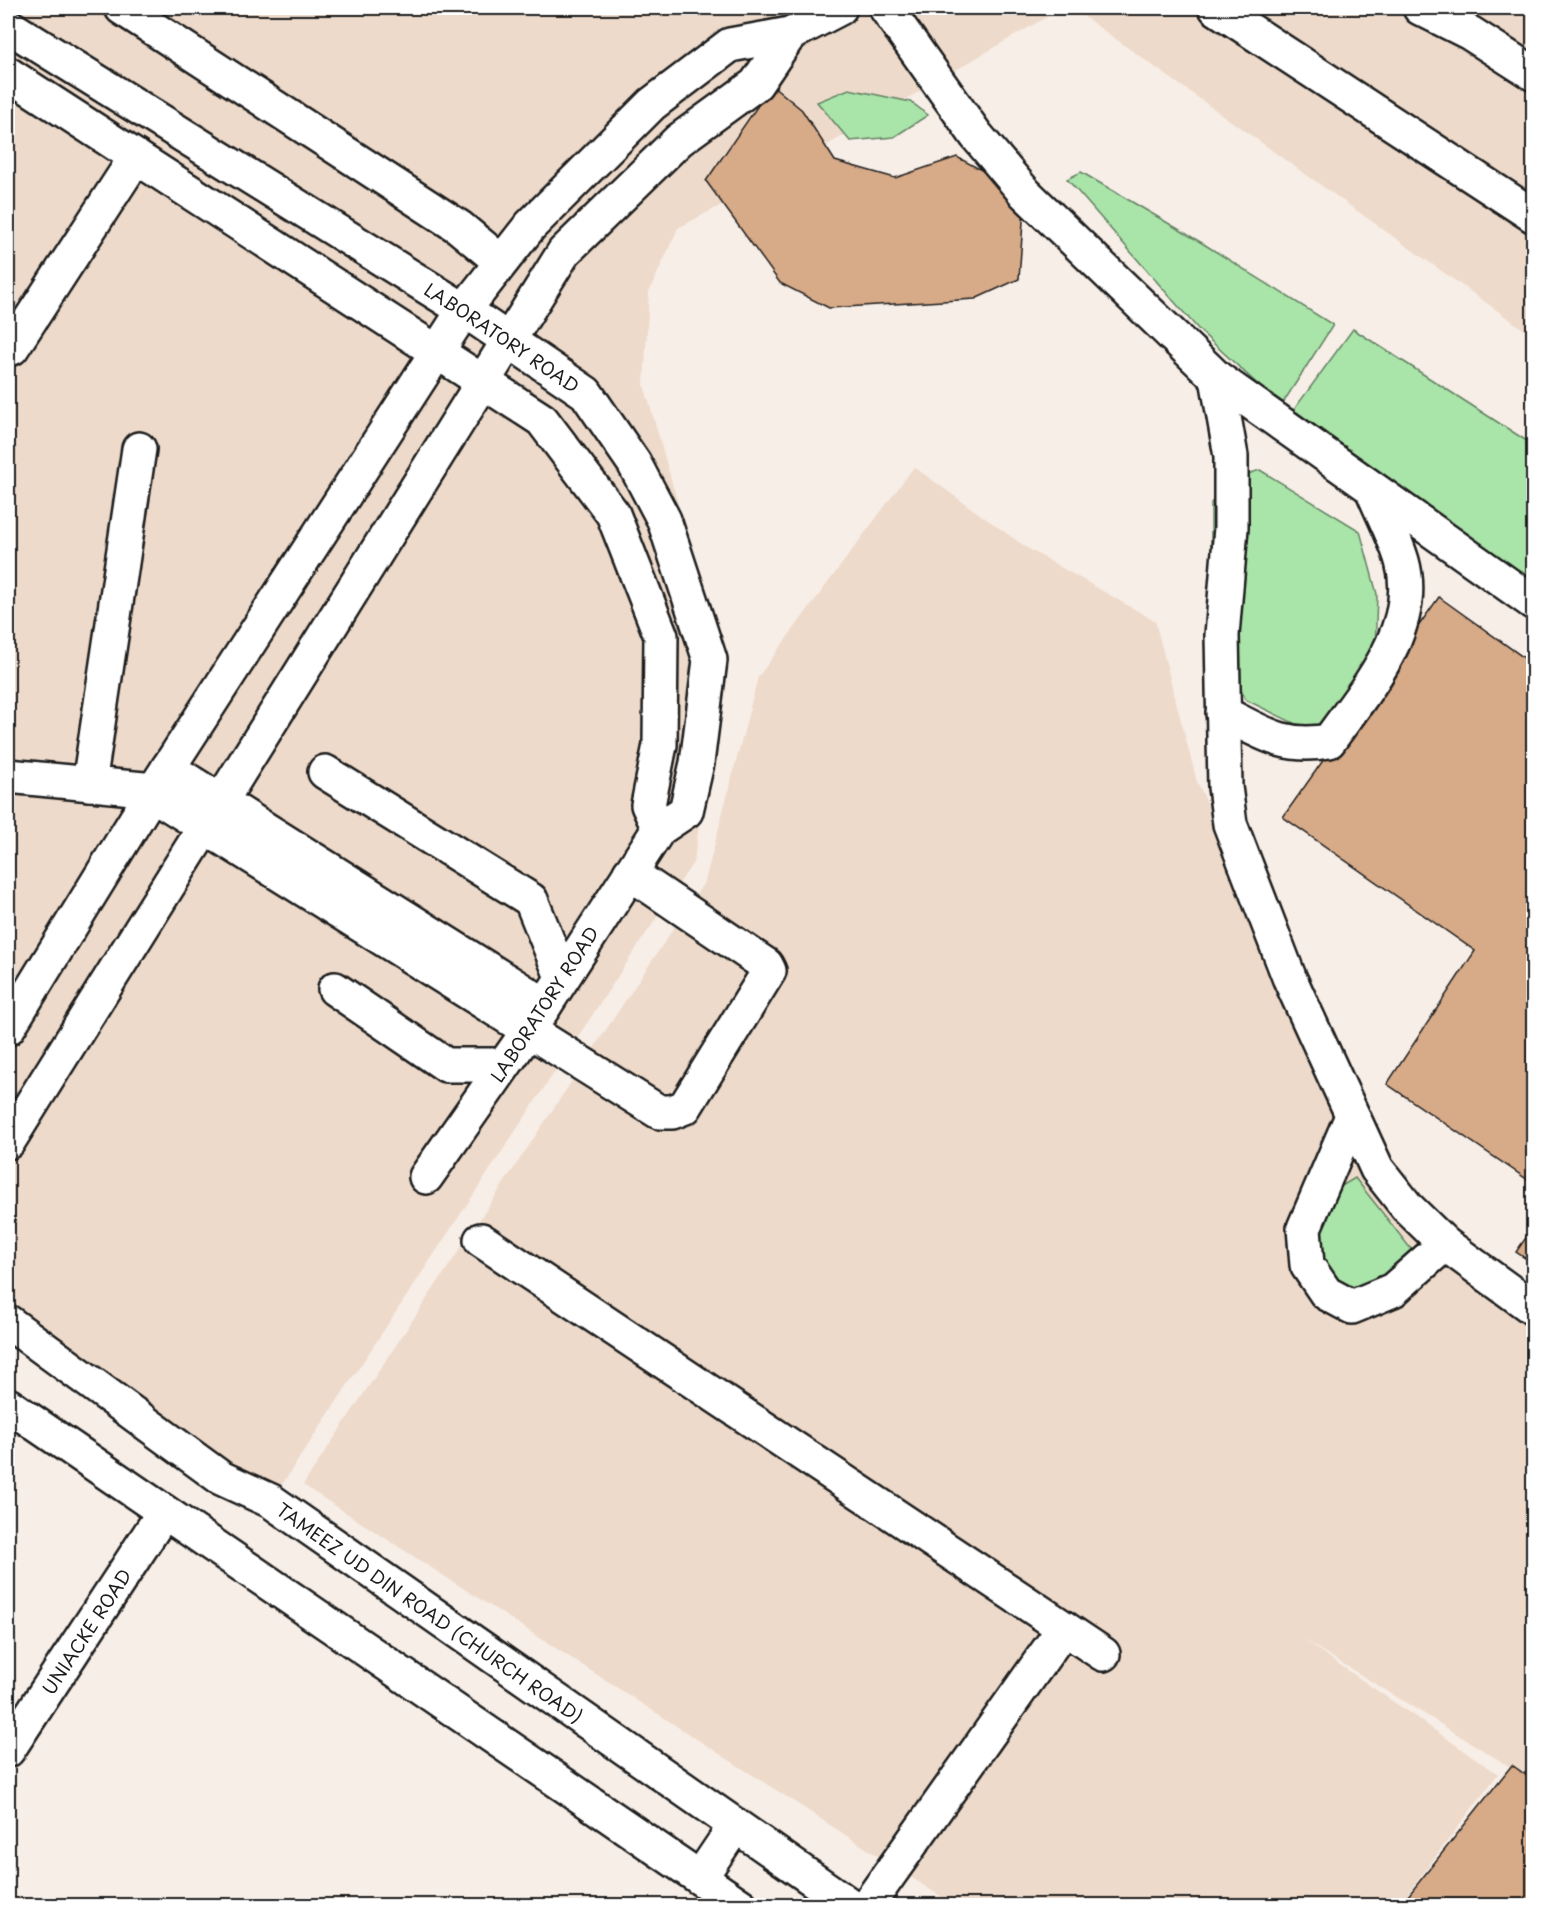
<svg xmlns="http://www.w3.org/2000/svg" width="1541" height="1913" viewBox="0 0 1541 1913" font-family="'Playpen Sans',sans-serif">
<rect width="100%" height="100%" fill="#f7eee7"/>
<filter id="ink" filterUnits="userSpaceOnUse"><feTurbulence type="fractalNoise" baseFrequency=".0167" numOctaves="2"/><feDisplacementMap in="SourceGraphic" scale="12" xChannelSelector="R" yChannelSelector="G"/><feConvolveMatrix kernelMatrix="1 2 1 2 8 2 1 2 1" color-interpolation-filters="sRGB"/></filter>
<g filter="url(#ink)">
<path fill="#eddaca" d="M 8,8 L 1062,8 L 752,189 L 678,228 L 649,292 L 644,385 L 722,657 L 694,861 L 271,1501 L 8,1319 Z
M 1072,8 L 1533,8 L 1533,336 Z
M 914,467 L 1027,548 L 1155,621 L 1197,782 L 1277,950 L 1380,1195 L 1533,1331 L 1533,1781 L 1301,1638 L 1498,1774 L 1399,1905 L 954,1905 L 303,1485 L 705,881 L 758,677 Z"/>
<path fill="#a9e4a9" stroke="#628062" stroke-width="1.5" d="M 849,89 L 911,102 L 928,115 L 894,137 L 850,141 L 817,102 Z
M 1081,172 L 1202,243 L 1333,325 L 1281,406 L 1199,330 L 1067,179 Z
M 1353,329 L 1533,445 L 1533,582 L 1290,415 Z
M 1260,470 L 1360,531 L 1377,594 L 1375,652 L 1329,726 L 1306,729 L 1246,700 L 1227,661 L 1211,547 L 1211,503 L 1229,480 Z
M 1355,1178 L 1411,1249 L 1407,1258 L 1371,1288 L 1347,1290 L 1329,1278 L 1316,1238 L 1338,1188 Z"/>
<path fill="#d7aa88" stroke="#1c1c1c" stroke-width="1.5" d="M 772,85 L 802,110 L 835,161 L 895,178 L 957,157 L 1025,193 L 1019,279 L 975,299 L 829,308 L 780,283 L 706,181 Z
M 1439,597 L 1534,665 L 1534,1184 L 1387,1084 L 1475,951 L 1283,817 Z
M 1534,1226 L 1534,1264 L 1516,1252 Z
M 1512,1765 L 1534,1781 L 1534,1906 L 1400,1906 Z"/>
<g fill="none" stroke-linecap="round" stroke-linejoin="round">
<defs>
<g id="minor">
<path d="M 122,8 L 459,227 L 500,261"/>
<path d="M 886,8 L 976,135 L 1025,193 L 1217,378 L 1534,603"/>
<path d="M 1216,8 L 1534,216"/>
<path d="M 1420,8 L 1470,33 L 1534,74"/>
<path id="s1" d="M 8,26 L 464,310 L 586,393 L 634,463 L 664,520 L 710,660 L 697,763 L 686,811 L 659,829 L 529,1030 L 426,1177"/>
<path d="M 8,74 L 542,420 L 613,514 L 661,636 L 660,745 L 648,805 L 659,829"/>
<path d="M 12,348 L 136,157"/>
<path d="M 1217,378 L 1231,456 L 1231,528 L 1222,635 L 1225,787 L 1230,824 L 1289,977 L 1377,1169 L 1407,1207 L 1445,1244 L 1534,1309"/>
<path d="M 1223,713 C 1263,733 1283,749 1329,741 C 1365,690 1421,628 1402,561 C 1395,537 1382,513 1372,489"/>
<path d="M 168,768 L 545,1005"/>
<path d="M 325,772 L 531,900 L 562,977"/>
<path d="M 8,776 L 154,790"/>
<path d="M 89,784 L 139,449"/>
<path d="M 152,794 L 659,1112 L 672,1112 L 685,1107 L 769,971 L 766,965 L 630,873"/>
<path d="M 335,989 L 446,1065 L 504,1065"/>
<path d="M 8,1028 L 154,790 L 464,310 L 530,226 L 652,104 L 730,45 L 790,34 L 840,8"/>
<path d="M 1352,1116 L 1304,1228 L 1307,1265 L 1326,1293 L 1352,1307 L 1393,1290 L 1445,1244"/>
<path d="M 8,1142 L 564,252 L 679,140 L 756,84 L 790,34"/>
<path d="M 481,1240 L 1103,1654"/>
<path id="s2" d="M 8,1750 L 164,1512"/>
<path d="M 867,1906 L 1064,1628"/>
</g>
<g id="major">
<path id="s3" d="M 8,1322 L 221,1478 L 271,1501 L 851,1906"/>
<path d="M 8,1405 L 741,1906"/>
<path d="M 700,1878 L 735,1826"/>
</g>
</defs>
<use href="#minor" stroke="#1c1c1c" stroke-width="38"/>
<use href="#major" stroke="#1c1c1c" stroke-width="38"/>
<use href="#minor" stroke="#fff" stroke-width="33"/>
<use href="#major" stroke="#fff" stroke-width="33"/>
</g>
</g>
<g text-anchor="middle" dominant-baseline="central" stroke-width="5" stroke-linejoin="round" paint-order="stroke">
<g font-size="18" fill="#1c1c1c" stroke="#fff">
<text stroke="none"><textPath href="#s1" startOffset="584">LABORATORY ROAD</textPath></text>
<text transform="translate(544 1004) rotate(-57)">LABORATORY ROAD</text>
<text stroke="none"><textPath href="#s3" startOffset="513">TAMEEZ UD DIN ROAD (CHURCH ROAD)</textPath></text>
<text stroke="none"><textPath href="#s2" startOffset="142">UNIACKE ROAD</textPath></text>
</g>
</g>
<rect width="1541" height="1913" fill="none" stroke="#fff" stroke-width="30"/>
<rect x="15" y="15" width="1511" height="1883" fill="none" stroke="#1c1c1c" stroke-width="2" filter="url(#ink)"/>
</svg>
